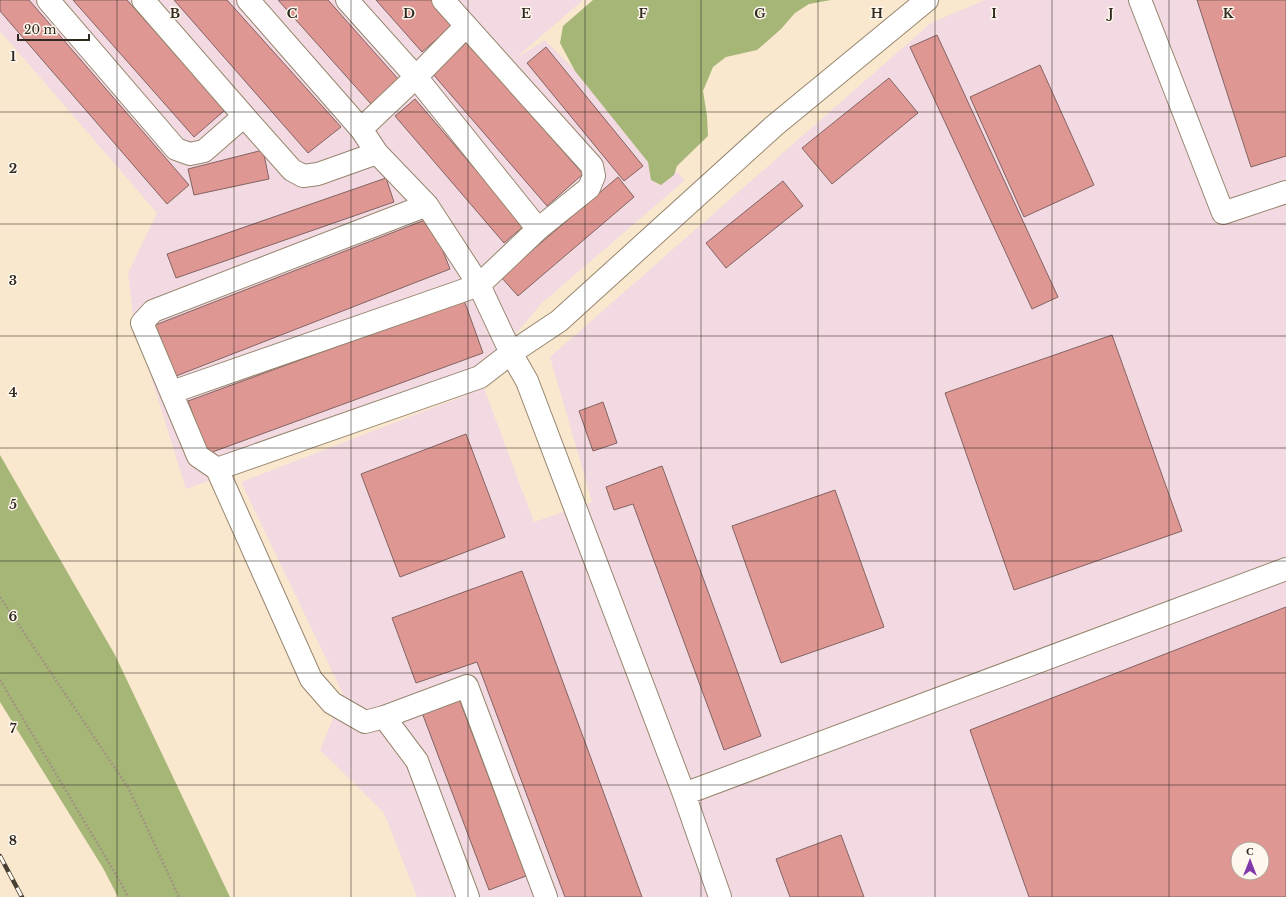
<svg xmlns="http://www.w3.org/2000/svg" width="1286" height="897" viewBox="0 0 1286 897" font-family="'Libre Baskerville',serif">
<rect width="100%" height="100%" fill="#fae8ce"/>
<path fill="#f3d9e1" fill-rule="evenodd" d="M 0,0 L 583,0 L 515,59 L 545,40 L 685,180 L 541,304 L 472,386 L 186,489 L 134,322 L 128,273 L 157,213 L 0,31 Z
M 985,0 L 1286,0 L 1286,897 L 417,897 L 384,813 L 320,750 L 343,694 L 241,482 L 484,388 L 534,522 L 592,502 L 550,357 L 931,23 ZM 1238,849 L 1262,849 L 1262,873 L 1238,873 Z"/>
<path fill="#a5b677" d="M 593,0 L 831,0 L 809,4 L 795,13 L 781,29 L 757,50 L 726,57 L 713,67 L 703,91 L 707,116 L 708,136 L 677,166 L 674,175 L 661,185 L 651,180 L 648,162 L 575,71 L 560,43 L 563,26 Z
M 0,455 L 115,655 L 230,897 L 118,897 L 103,868 L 0,702 Z"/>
<path fill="#df9794" stroke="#826462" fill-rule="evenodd" d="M 0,0 L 29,0 L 189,185 L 167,204 L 0,11 Z
M 73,0 L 127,0 L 225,110 L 194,137 Z
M 174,0 L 227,0 L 341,127 L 308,153 Z
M 278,0 L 328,0 L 399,80 L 371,104 Z
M 376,0 L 431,0 L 453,25 L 422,52 Z
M 1197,0 L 1286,0 L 1286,156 L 1251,167 Z
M 937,35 L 1058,297 L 1032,309 L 910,47 Z
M 467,42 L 583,174 L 547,206 L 432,73 Z
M 546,47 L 643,166 L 624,181 L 527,63 Z
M 1040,65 L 1094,185 L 1024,217 L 970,97 Z
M 889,78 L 918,113 L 832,184 L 802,148 Z
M 415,99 L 524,226 L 504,243 L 395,116 Z
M 263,150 L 269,179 L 194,195 L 188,169 Z
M 618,177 L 634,197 L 518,296 L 501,277 Z
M 386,178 L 394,202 L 176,278 L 167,254 Z
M 783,181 L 803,206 L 726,268 L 706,243 Z
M 430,218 L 450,269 L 171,378 L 150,327 Z
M 464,300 L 483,353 L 207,454 L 188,401 Z
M 1112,335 L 1182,531 L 1014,590 L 945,393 Z
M 603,402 L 617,443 L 593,451 L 579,411 Z
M 466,434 L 505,537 L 400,577 L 361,474 Z
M 662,466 L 761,736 L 724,750 L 633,504 L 614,510 L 606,487 Z
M 835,490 L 884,627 L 781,663 L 732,526 Z
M 522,571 L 642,897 L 565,897 L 477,662 L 416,683 L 392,618 Z
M 1286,607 L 1286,897 L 1029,897 L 970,730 ZM 1238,849 L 1262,849 L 1262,873 L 1238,873 Z
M 458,696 L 526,876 L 489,890 L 421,710 Z
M 841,835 L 864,897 L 790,897 L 776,859 Z"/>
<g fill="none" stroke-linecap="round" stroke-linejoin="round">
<defs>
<path id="minor" d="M 48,0 L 176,149 L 190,154 L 204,151 L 244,116
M 143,0 L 244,116 L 292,170 L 303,176 L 318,174 L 377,153
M 248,0 L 361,129 L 377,153 L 427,205 L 479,285 L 511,353 L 480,377 L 217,469 L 311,679 L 332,703 L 365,722 L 384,717 L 467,686 L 546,897
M 347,0 L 416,77 L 538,229
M 1140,0 L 1223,213 L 1286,192
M 361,129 L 416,77 L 466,26
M 172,392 L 479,285 L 538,229 L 589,188 L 594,176 L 592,166 L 443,0
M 217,469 L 198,456 L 142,323 L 153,311 L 427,205
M 384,717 L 417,761 L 468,897
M 684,794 L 1286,569
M 720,897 L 684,794 L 527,381 L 511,353 L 559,321 L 774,126 L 927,0"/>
</defs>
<use href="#minor" stroke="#96866f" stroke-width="24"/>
<path stroke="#a19481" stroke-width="2.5" stroke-dasharray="2 2" stroke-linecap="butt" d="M 0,597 L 129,789 L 179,897
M 0,680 L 121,883 L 128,897"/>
<use href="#minor" stroke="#fff" stroke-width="22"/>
<defs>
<path id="rail" d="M 0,856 L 22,897"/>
</defs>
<use href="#rail" stroke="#483f34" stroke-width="4.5"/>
<use href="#rail" stroke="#fef7ed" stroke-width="3" stroke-dasharray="9" stroke-linecap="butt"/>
</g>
<path fill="none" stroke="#302920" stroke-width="1" stroke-opacity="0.55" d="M 117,0 L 117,897M 234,0 L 234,897M 351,0 L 351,897M 468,0 L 468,897M 585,0 L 585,897M 701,0 L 701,897M 818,0 L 818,897M 935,0 L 935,897M 1052,0 L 1052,897M 1169,0 L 1169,897M 0,112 L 1286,112M 0,224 L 1286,224M 0,336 L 1286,336M 0,448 L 1286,448M 0,561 L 1286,561M 0,673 L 1286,673M 0,785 L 1286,785"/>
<g font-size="13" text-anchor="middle" font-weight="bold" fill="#302920" stroke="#fef7ed" stroke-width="3" stroke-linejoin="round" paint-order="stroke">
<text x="175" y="18">B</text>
<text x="292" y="18">C</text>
<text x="409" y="18">D</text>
<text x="526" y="18">E</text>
<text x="643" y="18">F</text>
<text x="760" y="18">G</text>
<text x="877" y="18">H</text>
<text x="994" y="18">I</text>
<text x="1111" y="18">J</text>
<text x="1228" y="18">K</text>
<text x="13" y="61">1</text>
<text x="13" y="173">2</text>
<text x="13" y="285">3</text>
<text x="13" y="397">4</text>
<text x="13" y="509">5</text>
<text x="13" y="621">6</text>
<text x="13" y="733">7</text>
<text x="13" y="845">8</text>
</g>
<g transform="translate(1250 861)"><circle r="19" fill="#fef7ed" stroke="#aca59b"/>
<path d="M0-3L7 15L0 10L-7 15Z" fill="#8138aa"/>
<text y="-6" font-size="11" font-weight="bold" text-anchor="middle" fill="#302920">С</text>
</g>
<path d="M18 34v6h71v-6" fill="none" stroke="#302920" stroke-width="2"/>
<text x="24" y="34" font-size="12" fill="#302920" stroke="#fef7ed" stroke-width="3" paint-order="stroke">20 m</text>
</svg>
